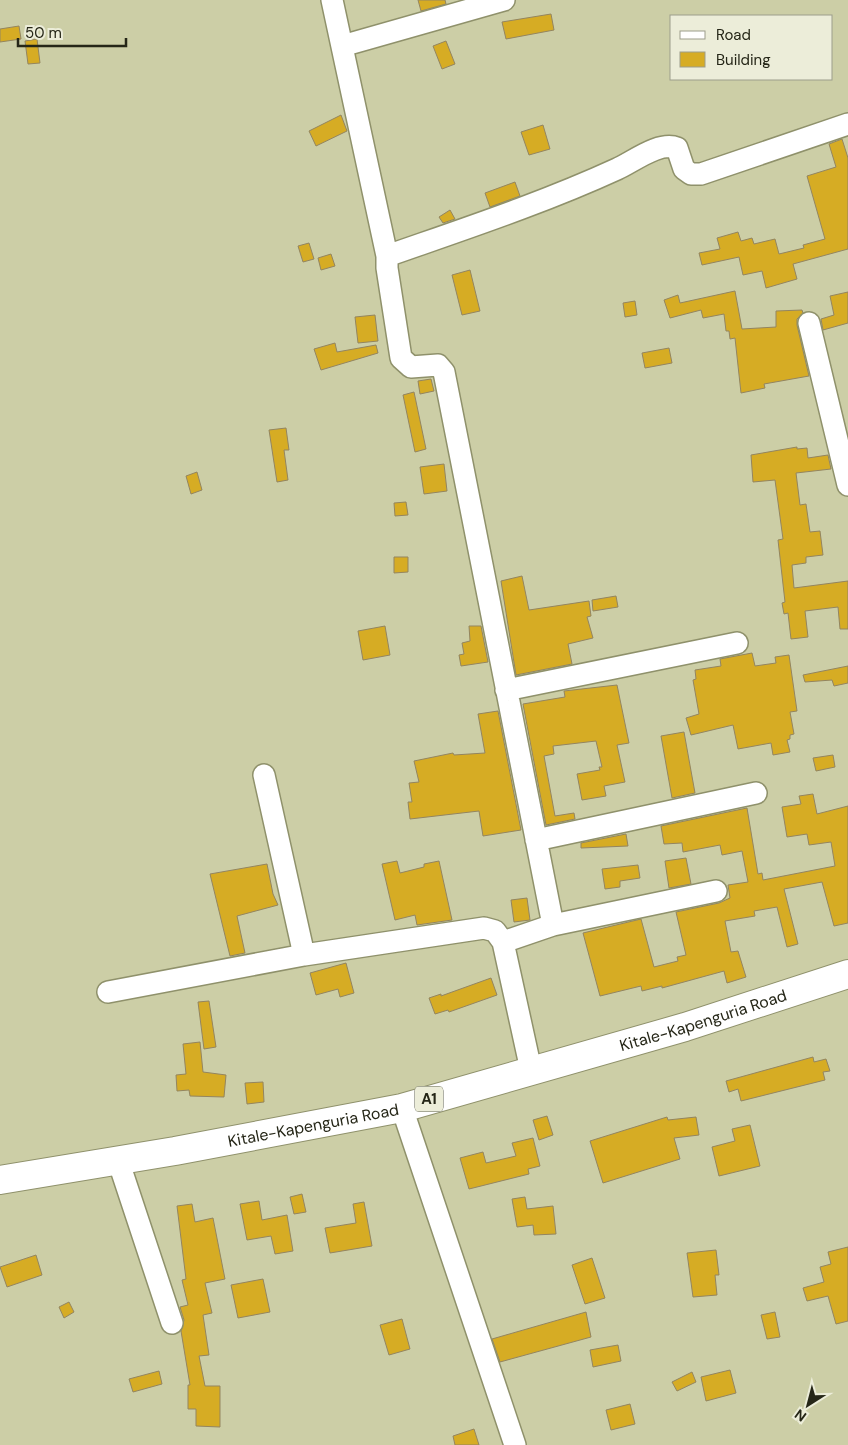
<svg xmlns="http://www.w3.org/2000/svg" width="848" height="1445" viewBox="0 0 848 1445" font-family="'DM Sans',sans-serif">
<rect width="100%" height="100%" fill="#cccea6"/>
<path fill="#d6ac24" stroke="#938560" d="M 418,0 L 445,0 L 446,4 L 421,11 Z
M 551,14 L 554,30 L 506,39 L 502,22 Z
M 19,26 L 21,39 L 0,42 L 0,29 Z
M 37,39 L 40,63 L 28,64 L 25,41 Z
M 446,41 L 455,64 L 442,69 L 433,46 Z
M 341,115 L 347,131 L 316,146 L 309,131 Z
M 543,125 L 550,149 L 529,155 L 521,132 Z
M 842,139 L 848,158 L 848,249 L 793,264 L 797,279 L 766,288 L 762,271 L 743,275 L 739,257 L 702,265 L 699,253 L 720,249 L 717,238 L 738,232 L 741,241 L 752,238 L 754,244 L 775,239 L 779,254 L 804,248 L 803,245 L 825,239 L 807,176 L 836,167 L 829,144 Z
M 515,182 L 520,196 L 490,207 L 485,193 Z
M 450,210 L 455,219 L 443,223 L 439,217 Z
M 309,243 L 314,259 L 303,262 L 298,246 Z
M 331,254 L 335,266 L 321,270 L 318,258 Z
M 470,270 L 480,311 L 462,315 L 452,275 Z
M 735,291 L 742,329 L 776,327 L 776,311 L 802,310 L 803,313 L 797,319 L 797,325 L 809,376 L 764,384 L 765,388 L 741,393 L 735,338 L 730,339 L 729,331 L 726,331 L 724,314 L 703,318 L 701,310 L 670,318 L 664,300 L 678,295 L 680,303 Z
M 848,292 L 848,323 L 823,330 L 821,319 L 834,315 L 830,296 Z
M 635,301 L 637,315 L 625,317 L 623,303 Z
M 375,315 L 378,341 L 358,343 L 355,317 Z
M 335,343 L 337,352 L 376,345 L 378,353 L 321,370 L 314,349 Z
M 669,348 L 672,363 L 645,368 L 642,353 Z
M 431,379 L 434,391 L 420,394 L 418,381 Z
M 414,392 L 426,449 L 415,452 L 403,395 Z
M 286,428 L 289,450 L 284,450 L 288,480 L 277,482 L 269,430 Z
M 797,447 L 797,449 L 807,448 L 808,458 L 828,455 L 831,469 L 796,473 L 800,505 L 806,504 L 810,532 L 820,531 L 823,555 L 806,557 L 806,563 L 792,565 L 794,588 L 848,581 L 848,629 L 840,629 L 838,607 L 805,611 L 808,637 L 791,639 L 788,613 L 784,614 L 782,603 L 785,602 L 778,540 L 783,539 L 775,480 L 753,482 L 751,455 Z
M 444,464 L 447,491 L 424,494 L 420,467 Z
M 197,472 L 202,490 L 191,494 L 186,476 Z
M 406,502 L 408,515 L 395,516 L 394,503 Z
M 394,557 L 408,557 L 408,572 L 394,573 Z
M 522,576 L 529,610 L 589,601 L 591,616 L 587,617 L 593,638 L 568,644 L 572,664 L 516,675 L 501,581 Z
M 616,596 L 618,607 L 593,611 L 592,600 Z
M 385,626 L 390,655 L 363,660 L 358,631 Z
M 469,626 L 481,626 L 488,662 L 461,666 L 459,655 L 464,654 L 462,643 L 470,641 Z
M 752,653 L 755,666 L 776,663 L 775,657 L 789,655 L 797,711 L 790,712 L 794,734 L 790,735 L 790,739 L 787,740 L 790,752 L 773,755 L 771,743 L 738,749 L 733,725 L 691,735 L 686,718 L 699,714 L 693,680 L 696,679 L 695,670 L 721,666 L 720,659 Z
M 848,666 L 848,683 L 834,686 L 832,680 L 805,682 L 803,675 Z
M 617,685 L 629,743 L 617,745 L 625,782 L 604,786 L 606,796 L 582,800 L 577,774 L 600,770 L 599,767 L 602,767 L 596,741 L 553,746 L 554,754 L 544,756 L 555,816 L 574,813 L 575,819 L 546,825 L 523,704 L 565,697 L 564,691 Z
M 498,711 L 521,830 L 483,836 L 479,811 L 410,819 L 408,802 L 412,802 L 409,783 L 419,782 L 414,761 L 453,753 L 454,755 L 485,753 L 478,714 Z
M 684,732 L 695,793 L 672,798 L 661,736 Z
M 833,755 L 835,767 L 816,771 L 813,758 Z
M 813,794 L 817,814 L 848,806 L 848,923 L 834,926 L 822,882 L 784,889 L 798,944 L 787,947 L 777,907 L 754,911 L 755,916 L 725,921 L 731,952 L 738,951 L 746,977 L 727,983 L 724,971 L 662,988 L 662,986 L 642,991 L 641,986 L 600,996 L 583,933 L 641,919 L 654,967 L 678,961 L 677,957 L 686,955 L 676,912 L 719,903 L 730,898 L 728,885 L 748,882 L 742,851 L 722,855 L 720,845 L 683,852 L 682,843 L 664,844 L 661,826 L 747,808 L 758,874 L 762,873 L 763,880 L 835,866 L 831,842 L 809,845 L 807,834 L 787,837 L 782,807 L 801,804 L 799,796 Z
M 626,834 L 628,846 L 581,848 L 581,843 Z
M 686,858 L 691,884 L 669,888 L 665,861 Z
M 397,861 L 400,873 L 424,867 L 424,864 L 439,861 L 452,920 L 417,925 L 415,915 L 395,920 L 382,864 Z
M 267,864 L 273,894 L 278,905 L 237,916 L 245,953 L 230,956 L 210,874 Z
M 638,865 L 640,878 L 620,881 L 620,887 L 605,889 L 602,869 Z
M 527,898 L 530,920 L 514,922 L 511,900 Z
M 346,963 L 354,993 L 340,997 L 338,989 L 316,995 L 310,973 Z
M 491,978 L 497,995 L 449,1012 L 448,1010 L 435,1014 L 429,998 L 441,994 L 441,996 Z
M 209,1001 L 216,1047 L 204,1049 L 198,1002 Z
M 200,1042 L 203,1072 L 226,1075 L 224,1097 L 190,1096 L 189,1090 L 177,1091 L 176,1075 L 186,1074 L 183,1044 Z
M 813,1057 L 814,1062 L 826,1059 L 830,1071 L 823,1072 L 825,1080 L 741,1101 L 738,1089 L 729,1092 L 726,1081 Z
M 263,1082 L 264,1102 L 247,1104 L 245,1083 Z
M 547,1116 L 553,1135 L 539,1140 L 533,1120 Z
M 667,1117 L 668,1120 L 696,1117 L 699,1135 L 674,1138 L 680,1159 L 603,1183 L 590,1141 Z
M 750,1125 L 760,1166 L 719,1176 L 712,1147 L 735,1141 L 732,1129 Z
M 533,1138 L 540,1166 L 528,1169 L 529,1174 L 469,1189 L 460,1158 L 483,1152 L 486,1163 L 516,1156 L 512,1143 Z
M 302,1194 L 306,1212 L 294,1214 L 290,1197 Z
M 525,1197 L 527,1209 L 553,1206 L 556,1234 L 534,1235 L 533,1225 L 517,1227 L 512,1199 Z
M 259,1201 L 262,1220 L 287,1215 L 293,1251 L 275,1254 L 271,1236 L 247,1240 L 240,1204 Z
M 364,1202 L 372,1246 L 330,1253 L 325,1228 L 356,1223 L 353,1204 Z
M 192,1204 L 195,1222 L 213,1218 L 225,1279 L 205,1283 L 212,1313 L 203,1315 L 209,1355 L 199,1356 L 205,1386 L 220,1386 L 220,1427 L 196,1426 L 196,1409 L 188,1409 L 188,1385 L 190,1385 L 181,1331 L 184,1320 L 180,1307 L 188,1305 L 182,1280 L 186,1279 L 177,1206 Z
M 848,1247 L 848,1321 L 836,1324 L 828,1296 L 807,1301 L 803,1288 L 824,1282 L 820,1267 L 831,1264 L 828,1252 Z
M 716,1250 L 719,1275 L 715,1275 L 717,1295 L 693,1297 L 687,1253 Z
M 36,1255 L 42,1275 L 7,1287 L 0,1267 Z
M 592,1258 L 605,1298 L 585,1304 L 572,1265 Z
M 263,1279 L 270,1312 L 238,1318 L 231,1285 Z
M 69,1302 L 74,1312 L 64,1318 L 59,1307 Z
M 586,1312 L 591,1337 L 500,1362 L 492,1339 Z
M 775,1312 L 780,1337 L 767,1339 L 761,1315 Z
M 402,1319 L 410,1349 L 389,1355 L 380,1325 Z
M 618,1345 L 621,1361 L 593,1367 L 590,1350 Z
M 730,1370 L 736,1393 L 706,1401 L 701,1377 Z
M 159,1371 L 162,1384 L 133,1392 L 129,1379 Z
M 692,1372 L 696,1382 L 677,1391 L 672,1382 Z
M 630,1404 L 635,1424 L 611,1430 L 606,1410 Z
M 474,1429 L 479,1445 L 455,1445 L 453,1436 Z"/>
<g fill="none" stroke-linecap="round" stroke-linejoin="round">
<defs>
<path id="minor" d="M 332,0 L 387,256 L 387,268 L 401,358 L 411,367 L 438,365 L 444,372 L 553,925
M 342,46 L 504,0
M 387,256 C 464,229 543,203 617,169 C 633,162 659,141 677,148 L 684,169 L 691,174 L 701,174 L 848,124
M 809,323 L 848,485
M 506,690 L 737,643
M 264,775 L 304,955
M 536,840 L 756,793
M 503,942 L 553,925 L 716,891
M 108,992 L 304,955 L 484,928 L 495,931 L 503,942 L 531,1070
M 402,1108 L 515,1445
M 118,1160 L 172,1323"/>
<g id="highway">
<path id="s1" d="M 0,1180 L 175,1151 L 402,1108 L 685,1027 L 848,974"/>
</g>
</defs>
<use href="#minor" stroke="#8f916b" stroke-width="24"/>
<use href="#highway" stroke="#8f916b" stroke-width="30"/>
<use href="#minor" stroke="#fff" stroke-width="21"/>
<use href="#highway" stroke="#fff" stroke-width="28"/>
</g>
<g text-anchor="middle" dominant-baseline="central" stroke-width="4" stroke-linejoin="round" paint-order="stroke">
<rect fill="#ecedd9" stroke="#616251" stroke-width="1" x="415" y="1086.5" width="28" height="25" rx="4"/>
<g font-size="15" font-weight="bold" fill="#252617">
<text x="429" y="1099">A1</text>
</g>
<g font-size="16" fill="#252617" stroke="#ecedd9">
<text stroke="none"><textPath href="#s1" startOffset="722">Kitale-Kapenguria Road</textPath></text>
<text stroke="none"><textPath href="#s1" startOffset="318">Kitale-Kapenguria Road</textPath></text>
</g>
</g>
<rect x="670" y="15" width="162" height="65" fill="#ecedd9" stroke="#9c9d8b"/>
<rect x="680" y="31" width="25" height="8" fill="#ffffff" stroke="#9c9d8b"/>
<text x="716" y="40" font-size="15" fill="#252617">Road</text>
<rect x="680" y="52" width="25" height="15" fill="#d6ac24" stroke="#9c9d8b"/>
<text x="716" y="65" font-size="15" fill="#252617">Building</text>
<g transform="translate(808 1405) rotate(216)" stroke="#ecedd9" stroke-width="4" paint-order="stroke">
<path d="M0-4L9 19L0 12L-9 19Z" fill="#252617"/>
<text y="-8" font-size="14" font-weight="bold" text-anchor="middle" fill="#252617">N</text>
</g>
<path d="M18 38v8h108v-8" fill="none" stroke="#252617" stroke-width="2.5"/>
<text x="25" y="38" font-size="15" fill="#252617" stroke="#ecedd9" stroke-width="4" paint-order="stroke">50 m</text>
</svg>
